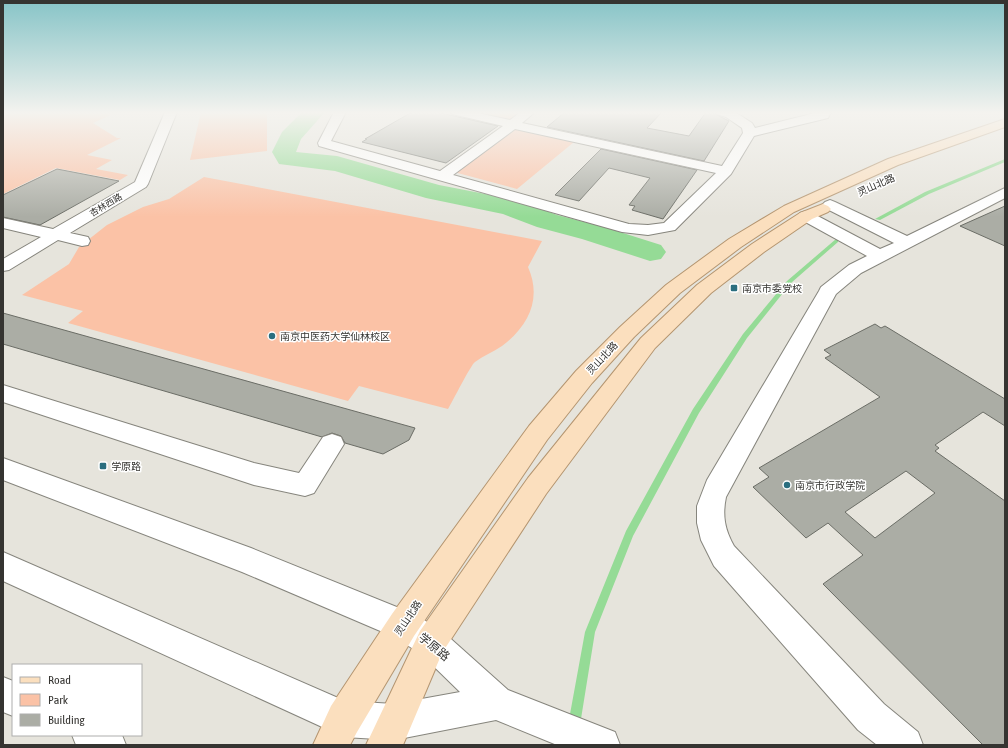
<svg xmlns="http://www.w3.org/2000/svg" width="1008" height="748" viewBox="0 0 1008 748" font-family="'Asap Condensed','Noto Sans SC',sans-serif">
<rect width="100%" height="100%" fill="#e6e4dc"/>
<path fill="#fbc2a6" d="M 3,112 L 117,112 L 93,123 L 117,138 L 121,138 L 87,155 L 112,160 L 96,169 L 128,175 L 120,180 L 56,168 L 3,194 Z
M 201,112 L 267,112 L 267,151 L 190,160 Z
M 471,112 L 522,112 L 509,121 Z
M 516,129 L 574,142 L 517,189 L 454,172 Z
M 204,177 L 542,241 L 528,267 C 542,298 529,326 502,346 C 493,352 483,356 475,362 C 470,366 453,401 448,409 L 359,386 L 348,401 L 68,323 L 83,311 L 22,295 L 69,264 L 79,247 L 107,225 L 143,207 L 169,199 Z"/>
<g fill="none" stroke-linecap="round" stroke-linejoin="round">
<path fill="#95db96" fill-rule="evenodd" d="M 1005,159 L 1005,162 L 929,194 L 880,220 L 875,219 L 925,192 Z
M 836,239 L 838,240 L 838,242 L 791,283 L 747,338 L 699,413 L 633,536 L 595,632 L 580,725 L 578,729 L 574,731 L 570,729 L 568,725 L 585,632 L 626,531 L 693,409 L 743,334 L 787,281 Z"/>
<path fill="#95db96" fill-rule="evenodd" d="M 302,112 L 325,112 L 301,139 L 296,152 L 337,156 L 439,185 L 521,201 L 557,215 L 604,227 L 661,245 L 666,252 L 661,259 L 650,261 L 582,239 L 537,227 L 503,214 L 426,198 L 335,171 L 279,164 L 272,152 L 282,132 Z"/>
</g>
<path fill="#abada5" stroke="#6b6d66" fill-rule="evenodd" d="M 412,112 L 436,112 L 498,126 L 446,163 L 362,142 L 367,139 L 365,139 Z
M 565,112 L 662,112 L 647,128 L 689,136 L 706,112 L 714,112 L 717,115 L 729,121 L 704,161 L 547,127 Z
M 601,149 L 697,170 L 663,219 L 632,210 L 635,206 L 629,205 L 650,178 L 609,168 L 579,201 L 555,195 Z
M 57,169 L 119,181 L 40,225 L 3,217 L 3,195 Z
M 1005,206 L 1005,246 L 960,226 Z
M 3,313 L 415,428 L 409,440 L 383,454 L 345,443 L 341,436 L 332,433 L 322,437 L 3,344 Z
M 875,324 L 881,328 L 885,326 L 1005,399 L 1005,426 L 983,412 L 935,445 L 939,448 L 935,451 L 1005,501 L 1005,745 L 983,745 L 823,584 L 863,555 L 828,523 L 806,538 L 753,487 L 769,477 L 759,468 L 880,397 L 825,358 L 831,355 L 824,350 ZM 906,471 L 935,493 L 875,538 L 845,512 Z"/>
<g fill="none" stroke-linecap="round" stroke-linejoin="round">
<defs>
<path id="minor" d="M 165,112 L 177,112 L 148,184 L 146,187 L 70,233 L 88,237 L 90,241 L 88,245 L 82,246 L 58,240 L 9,270 L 3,271 L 3,259 L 41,237 L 3,228 L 3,218 L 53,229 L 135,182 Z
M 334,112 L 346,112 L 331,141 L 440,171 L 503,126 L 452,114 L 450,112 L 473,112 L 510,120 L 521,112 L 535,112 L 522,123 L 722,166 L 743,133 L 742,128 L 726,117 L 717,114 L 715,112 L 735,112 L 752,123 L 755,128 L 819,112 L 831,112 L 828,118 L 754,136 L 731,174 L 675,230 L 648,235 L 622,232 L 319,146 L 318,143 ZM 515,129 L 716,173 L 664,223 L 648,225 L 629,224 L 453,175 Z
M 1005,188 L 1005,198 L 861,273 L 836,294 L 726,497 C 722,516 725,530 734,546 L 884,704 L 918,732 L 923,745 L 877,745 L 858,730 L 714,566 L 701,540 L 697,523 L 697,506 L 707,480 L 819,291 L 821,287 L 849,265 L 867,256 L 800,219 L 798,216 L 800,213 L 806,211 L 812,213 L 880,249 L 894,243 L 825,208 L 822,205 L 825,202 L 830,200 L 835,202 L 907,236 Z
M 3,385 L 254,463 L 299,473 L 323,437 L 332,434 L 341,437 L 344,444 L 314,493 L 305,496 L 254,485 L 3,402 Z
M 3,458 L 251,548 L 414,614 L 442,631 L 508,690 L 615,732 L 620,745 L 557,745 L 496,720 L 394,740 L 344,737 L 3,581 L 3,552 L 345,701 L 394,704 L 460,692 L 420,653 L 392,636 L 242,572 L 3,480 Z
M 3,677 L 13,681 L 13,716 L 3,712 Z
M 72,735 L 122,735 L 126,745 L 76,745 Z"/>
<path id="major" d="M 1005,119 L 1005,127 L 898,165 L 794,212 L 741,247 L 680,293 L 634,337 L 592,383 L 547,440 L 414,636 L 357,732 L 350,745 L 313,745 L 331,706 L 392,614 L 529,426 L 576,371 L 620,327 L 666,285 L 729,239 L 784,206 L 888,159 Z
M 823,204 L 828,206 L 831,209 L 828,212 L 812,219 L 764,252 L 711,293 L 655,348 L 546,494 L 442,653 L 403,745 L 366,745 L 420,631 L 528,478 L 641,338 L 697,285 L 752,244 L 800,213 Z"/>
</defs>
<use href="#minor" stroke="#86857d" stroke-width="2"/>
<use href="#major" stroke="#b49570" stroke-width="2"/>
<use href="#minor" fill="#fff" fill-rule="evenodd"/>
<use href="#major" fill="#fbdfbe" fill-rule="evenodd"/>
</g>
<linearGradient id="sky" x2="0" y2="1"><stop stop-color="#87c4c7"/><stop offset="0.52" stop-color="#f4f3ef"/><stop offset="1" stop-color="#f4f3ef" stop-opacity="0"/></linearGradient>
<rect width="1008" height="217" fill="url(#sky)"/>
<g fill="#2a6e7f" stroke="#fff" stroke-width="1.5">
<rect x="730" y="284" width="8" height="8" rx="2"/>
<circle cx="272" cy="336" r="4"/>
<rect x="99" y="462" width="8" height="8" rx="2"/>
<circle cx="787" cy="485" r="4"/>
</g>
<g text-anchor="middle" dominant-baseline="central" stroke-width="3" stroke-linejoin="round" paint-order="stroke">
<g font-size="9" fill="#353431" stroke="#fff">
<text transform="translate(106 205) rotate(-31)">杏林西路</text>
</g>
<g font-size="10" fill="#353431" stroke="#fff">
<text transform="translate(876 185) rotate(-24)">灵山北路</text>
<text transform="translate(602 358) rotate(-47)">灵山北路</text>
<text transform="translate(408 618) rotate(-56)">灵山北路</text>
</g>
<g font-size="10" fill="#353431" stroke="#fff" text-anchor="start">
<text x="742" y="288">南京市委党校</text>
<text x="280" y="336">南京中医药大学仙林校区</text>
<text x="111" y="466">学原路</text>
<text x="795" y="485">南京市行政学院</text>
</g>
<g font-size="12" fill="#353431" stroke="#fff">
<text transform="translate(434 647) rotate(39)">学原路</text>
</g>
</g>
<rect width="1008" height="748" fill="none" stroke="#353431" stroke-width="8"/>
<rect x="12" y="664" width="130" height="72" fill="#ffffff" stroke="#aeaead"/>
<rect x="20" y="677" width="20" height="6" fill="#fbdfbe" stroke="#aeaead"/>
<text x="48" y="684" font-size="12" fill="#353431">Road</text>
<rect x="20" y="694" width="20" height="12" fill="#fbc2a6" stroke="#aeaead"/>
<text x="48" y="704" font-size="12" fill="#353431">Park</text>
<rect x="20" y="714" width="20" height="12" fill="#abada5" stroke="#aeaead"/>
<text x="48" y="724" font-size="12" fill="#353431">Building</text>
</svg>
